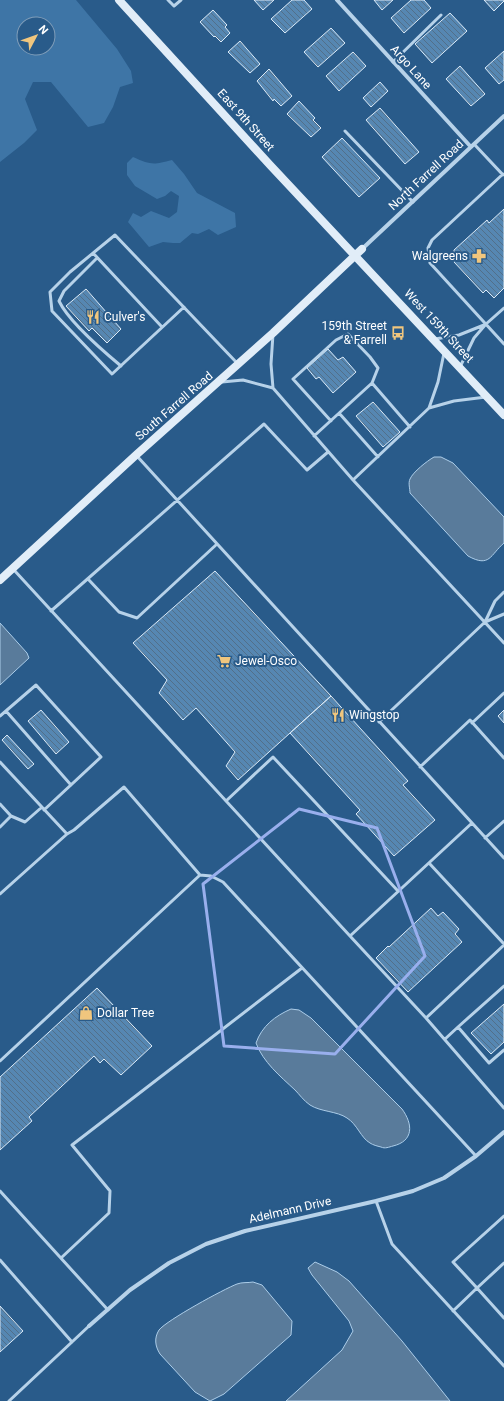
<svg xmlns="http://www.w3.org/2000/svg" width="504" height="1401" viewBox="0 0 504 1401" font-family="Roboto,sans-serif">
<defs>
<pattern id="building-back-hatch" width="6" height="6" patternUnits="userSpaceOnUse"><rect width="6" height="6" fill="#5687b2"/><path d="M-1 5l2 2M0 0l6 6M5-1l2 2" fill="none" stroke="#526f89"/></pattern>
</defs>
<rect width="100%" height="100%" fill="#295b8a"/>
<path fill="#3e75a6" fill-rule="evenodd" d="M 0,0 L 76,0 L 117,49 L 131,71 L 133,83 L 120,87 L 113,107 L 104,123 L 88,127 L 51,82 L 33,82 L 25,99 L 37,130 L 24,143 L 0,162 ZM 24,24 L 48,24 L 48,48 L 24,48 Z
M 133,157 C 151,165 153,165 172,160 L 184,174 L 197,193 L 235,213 L 236,227 L 218,235 L 209,229 L 198,234 L 192,233 L 180,243 L 173,243 L 163,242 L 149,247 L 128,222 L 133,213 L 141,217 L 151,211 L 169,218 L 177,212 L 179,196 L 171,191 L 165,196 L 157,199 L 135,186 L 127,175 L 127,163 Z"/>
<path fill="#597b9b" stroke="#accde9" d="M 434,457 L 441,457 L 453,463 L 504,517 L 504,543 C 490,555 490,568 468,556 L 410,493 C 410,489 408,483 410,479 C 413,472 427,461 434,457 Z
M 0,623 L 27,653 L 29,658 L 0,685 Z
M 291,1009 L 299,1010 L 311,1018 L 402,1109 C 413,1124 414,1141 393,1146 C 389,1147 385,1149 381,1147 C 377,1146 373,1145 370,1143 C 361,1138 357,1124 347,1118 C 337,1111 321,1112 310,1105 C 304,1101 299,1094 295,1090 C 280,1076 263,1062 256,1043 C 262,1026 275,1016 291,1009 Z
M 315,1262 L 337,1272 L 349,1281 L 402,1341 L 450,1401 L 286,1401 L 342,1350 L 353,1331 L 349,1321 L 312,1275 L 308,1268 Z
M 253,1282 L 262,1285 L 292,1321 L 291,1335 L 224,1394 L 210,1401 L 195,1392 L 160,1354 C 155,1346 154,1338 159,1330 C 167,1320 224,1289 237,1284 C 242,1282 248,1283 253,1282 Z"/>
<path fill="url(#building-back-hatch)" stroke="#dbeaf7" d="M 254,0 L 274,0 L 263,10 Z
M 292,0 L 304,0 L 312,9 L 285,33 L 271,19 Z
M 374,0 L 393,0 L 382,10 Z
M 411,0 L 424,0 L 431,8 L 404,33 L 391,18 Z
M 484,0 L 504,0 L 504,1 L 494,11 Z
M 213,10 L 227,25 L 225,27 L 230,33 L 221,42 L 215,36 L 214,37 L 200,22 Z
M 450,13 L 467,31 L 432,63 L 415,44 Z
M 331,28 L 345,43 L 318,67 L 304,52 Z
M 240,41 L 260,64 L 250,73 L 228,52 Z
M 504,51 L 504,80 L 499,84 L 485,68 Z
M 353,52 L 366,66 L 339,91 L 326,76 Z
M 460,66 L 485,94 L 471,106 L 446,79 Z
M 269,69 L 292,96 L 281,106 L 274,99 L 273,101 L 257,81 Z
M 380,82 L 388,91 L 371,107 L 363,98 Z
M 299,101 L 315,118 L 313,120 L 321,128 L 311,137 L 287,114 Z
M 380,108 L 419,152 L 405,164 L 366,120 Z
M 342,138 L 380,178 L 359,197 L 322,157 Z
M 504,209 L 504,288 L 494,298 L 486,290 L 483,293 L 454,262 L 454,250 L 487,220 L 489,223 Z
M 86,289 L 121,329 L 107,343 L 92,328 L 89,331 L 66,306 Z
M 328,349 L 338,360 L 343,357 L 356,372 L 333,393 L 319,377 L 316,379 L 307,368 Z
M 373,402 L 400,432 L 383,447 L 356,416 Z
M 215,571 L 331,696 L 238,780 L 226,766 L 235,752 L 196,708 L 183,720 L 159,693 L 167,680 L 133,643 Z
M 331,696 L 408,781 L 403,785 L 435,820 L 394,856 L 356,814 L 360,810 L 290,733 Z
M 41,710 L 69,742 L 56,754 L 28,721 Z
M 504,710 L 504,723 L 498,716 Z
M 7,735 L 34,764 L 28,769 L 2,740 Z
M 431,908 L 438,916 L 443,912 L 459,929 L 455,934 L 462,942 L 408,992 L 376,958 L 388,946 L 389,947 Z
M 97,988 L 152,1046 L 121,1075 L 104,1059 L 100,1063 L 94,1056 L 29,1117 L 32,1121 L 0,1150 L 0,1077 Z
M 504,1004 L 504,1042 L 491,1054 L 471,1033 Z
M 0,1306 L 23,1331 L 0,1352 Z"/>
<g fill="none" stroke-linecap="round" stroke-linejoin="round">
<path stroke="#b7d2e9" stroke-width="3" d="M 168,0 L 174,6 L 181,0
M 393,62 L 441,15
M 345,131 L 413,202
M 474,144 L 503,175
M 503,174 L 432,240 L 428,248 L 430,263 L 504,344
M 93,253 L 162,327
M 97,258 L 64,291 L 59,301 C 69,322 103,351 121,366
M 184,307 L 112,374 L 52,311 L 50,292 L 70,272 L 115,235 L 237,363
M 435,339 L 459,335 L 484,325
M 460,367 L 474,338 L 486,324 L 504,308
M 222,382 L 243,380 L 273,388 L 353,480 L 504,643
M 273,388 L 271,364 L 273,334
M 429,408 L 454,401 L 486,397
M 339,413 L 378,457
M 331,421 L 293,379 L 336,340 L 348,334 L 370,357 L 378,368 L 372,383
M 314,436 L 372,383 L 410,427
M 136,455 L 504,858
M 353,480 L 429,408 L 438,382 L 444,353
M 14,570 L 350,936 L 426,1018 L 504,1108
M 88,579 L 119,612 L 137,618 L 217,544
M 51,611 L 264,424 L 307,470 L 328,452
M 485,622 L 495,601 L 504,592
M 6,711 L 71,785
M 0,716 L 36,685 L 101,757 L 44,810
M 379,722 L 485,622 L 504,614
M 472,723 L 504,693
M 0,762 L 67,834
M 420,767 L 470,720 L 504,758
M 226,801 L 273,757 L 398,891
M 0,804 L 11,816 L 25,822 L 42,807
M 0,827 L 11,816
M 485,838 L 504,821
M 429,863 L 504,944
M 0,894 L 67,834 L 74,830 L 124,787 L 200,875 L 211,876 L 223,882 L 476,1156
M 350,936 L 472,823
M 426,1018 L 504,945
M 458,1027 L 504,986
M 445,1039 L 458,1027 L 489,1063 L 504,1050
M 0,1061 L 200,875
M 0,1191 L 108,1310
M 376,1201 L 392,1244 L 504,1366
M 61,1258 L 109,1213 L 110,1191 L 72,1145 L 302,968
M 0,1260 L 72,1342
M 504,1263 L 477,1288 L 504,1318
M 453,1311 L 477,1288 L 453,1262 L 504,1216
M 9,1401 L 89,1326"/>
<path stroke="#b7d2e9" stroke-width="4" d="M 337,0 L 471,147
M 362,249 L 504,116
M 89,1326 L 130,1290 L 169,1263 L 206,1244 L 245,1231 L 376,1201 L 413,1191 L 444,1178 L 476,1156 L 504,1132"/>
<path stroke="#e1edf8" stroke-width="8" d="M 119,0 L 270,165 L 504,415
M 0,580 L 136,455 L 273,333 L 362,249"/>
</g>
<path fill="none" stroke="#99afed" stroke-width="3" stroke-linejoin="round" d="M 299,809 L 377,828 L 425,956 L 335,1054 L 224,1046 L 203,884 Z"/>
<defs>
<symbol id="pharmacy-bare" viewBox="-9 -9 18 18"><path d="M-2-6h4v4h4v4h-4v4h-4v-4h-4v-4h4Z" fill="#f0c67e" stroke="#295b8a" stroke-width="2.5" paint-order="stroke"/></symbol>
<symbol id="restaurant-bare" viewBox="-9 -9 18 18"><path d="M-5-6h1v4h1v-4h1v4h1v-4h1v5L-1.5 .5V6h-2V.5L-5-1ZM5-6V6H3V1.5H1.5Q1.5-4 5-6Z" fill="#f0c67e" stroke="#295b8a" stroke-width="2.5" paint-order="stroke"/></symbol>
<symbol id="bus-bare" viewBox="-9 -9 18 18"><path d="M-5-6H5V4H4V6H2V4H-2V6H-4V4H-5ZM-3.5-4V0h7V-4ZM-3.5 1.2v1.5H-2V1.2ZM2 1.2v1.5H3.5V1.2Z" fill="#f0c67e" stroke="#295b8a" stroke-width="2.5" paint-order="stroke"/></symbol>
<symbol id="supermarket-bare" viewBox="-9 -9 18 18"><path d="M-6-5.5h2.5l.6 2H6L4.5 2H-2.5L-4.4-4H-6ZM-1.5 3.2a1.3 1.3 0 1 0 .1 0ZM3 3.2a1.3 1.3 0 1 0 .1 0Z" fill="#f0c67e" stroke="#295b8a" stroke-width="2.5" paint-order="stroke"/></symbol>
<symbol id="shop-bare" viewBox="-9 -9 18 18"><path d="M-5-2.5h2.3a2.7 3.5 0 0 1 5.4 0H5L5.5 6h-11ZM-1.5-2.5h3a1.5 2.3 0 0 0-3 0Z" fill="#f0c67e" stroke="#295b8a" stroke-width="2.5" paint-order="stroke"/></symbol>
</defs>
<g fill-rule="evenodd">
<use href="#pharmacy-bare" x="469" y="246" width="20" height="20"/>
<use href="#restaurant-bare" x="83" y="307" width="20" height="20"/>
<use href="#bus-bare" x="388" y="323" width="20" height="20"/>
<use href="#supermarket-bare" x="214" y="651" width="20" height="20"/>
<use href="#restaurant-bare" x="328" y="705" width="20" height="20"/>
<use href="#shop-bare" x="76" y="1003" width="20" height="20"/>
</g>
<g text-anchor="middle" dominant-baseline="central" stroke-width="4" stroke-linejoin="round" paint-order="stroke">
<g font-size="12" fill="#fff" stroke="#295b8a">
<text transform="translate(411 67) rotate(48)">Argo Lane</text>
<text transform="translate(246 120) rotate(48)">East 9th Street</text>
<text transform="translate(426 175) rotate(-43)">North Farrell Road</text>
<text transform="translate(439 326) rotate(47)">West 159th Street</text>
<text transform="translate(174 406) rotate(-41)">South Farrell Road</text>
<text transform="translate(290 1210) rotate(-13)">Adelmann Drive</text>
</g>
<g font-size="12" fill="#fff" stroke="#295b8a" text-anchor="start">
<text x="468" y="256" text-anchor="end">Walgreens</text>
<text x="104" y="317">Culver's</text>
<text x="387" y="326" text-anchor="end">159th Street<tspan x="387" dy="14">&amp; Farrell</tspan></text>
<text x="235" y="661">Jewel-Osco</text>
<text x="349" y="715">Wingstop</text>
<text x="97" y="1013">Dollar Tree</text>
</g>
</g>
<g transform="translate(36 36) rotate(49)"><circle r="19" fill="#295b8a" stroke="#7f9db9"/>
<path d="M0-3L7 15L0 10L-7 15Z" fill="#f0c67e"/>
<text y="-6" font-size="11" font-weight="bold" text-anchor="middle" fill="#ffffff">N</text>
</g>
</svg>
